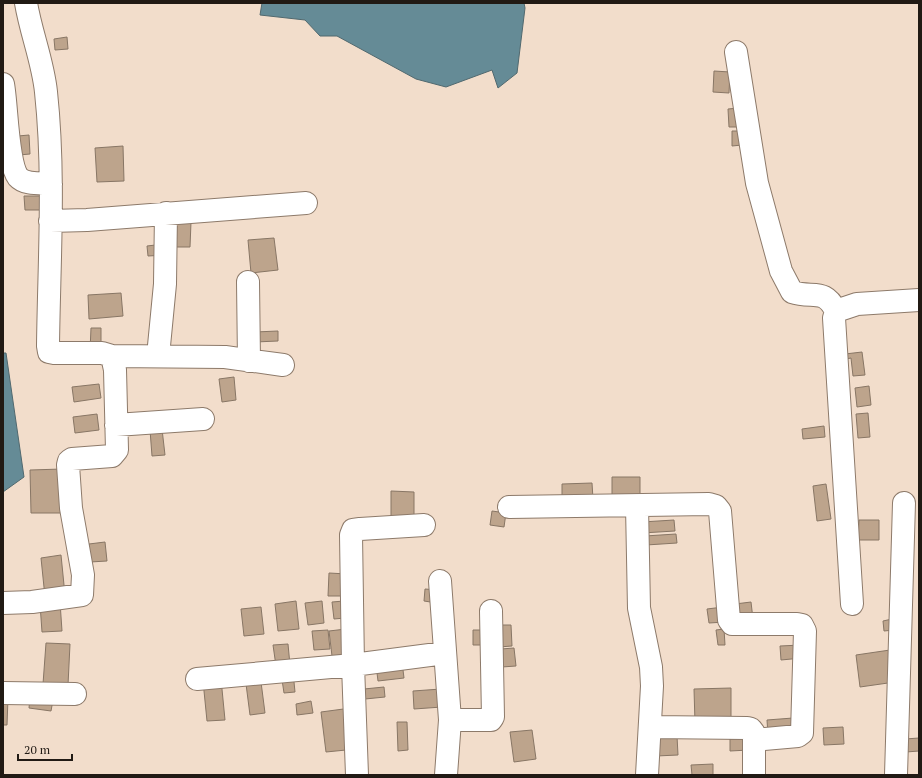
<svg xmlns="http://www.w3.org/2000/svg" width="922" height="778" viewBox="0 0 922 778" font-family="'PT Serif',serif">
<rect width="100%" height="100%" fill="#f2ddcb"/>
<path fill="#658b96" stroke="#51696f" d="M 262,3 L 524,3 L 525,8 L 517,73 L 498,88 L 492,70 L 446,87 L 416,79 L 337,36 L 320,36 L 305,20 L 260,15 Z
M 3,353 L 6,353 L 24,477 L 3,492 Z"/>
<path fill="#bda48c" stroke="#887665" d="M 67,37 L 68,49 L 55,50 L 54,39 Z
M 714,71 L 730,72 L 729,93 L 713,92 Z
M 739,108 L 740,127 L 729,127 L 728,109 Z
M 732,131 L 742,131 L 742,145 L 732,146 Z
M 29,135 L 30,154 L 19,155 L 18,136 Z
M 123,146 L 124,181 L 97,182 L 95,148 Z
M 24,196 L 47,196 L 48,210 L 25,210 Z
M 177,222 L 191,222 L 190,247 L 175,247 Z
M 274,238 L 278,270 L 251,273 L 248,240 Z
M 164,244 L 165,255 L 148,256 L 147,246 Z
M 121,293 L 123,316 L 89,319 L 88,295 Z
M 91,328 L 101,328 L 101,351 L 90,351 Z
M 278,331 L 278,341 L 255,342 L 255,332 Z
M 862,352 L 865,375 L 853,376 L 851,358 L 846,359 L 845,354 Z
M 234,377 L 236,400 L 222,402 L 219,379 Z
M 99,384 L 101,398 L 74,402 L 72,387 Z
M 869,386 L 871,405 L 857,407 L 855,388 Z
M 868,413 L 870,437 L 858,438 L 856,414 Z
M 97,414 L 99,430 L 75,433 L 73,417 Z
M 824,426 L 825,437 L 803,439 L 802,429 Z
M 162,429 L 165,455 L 152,456 L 150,430 Z
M 62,469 L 63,513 L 31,513 L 30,470 Z
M 612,477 L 640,477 L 640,503 L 612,502 Z
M 592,483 L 593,499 L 562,500 L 562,484 Z
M 826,484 L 831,519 L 817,521 L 813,486 Z
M 391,491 L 414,492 L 414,518 L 391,517 Z
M 492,511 L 506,513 L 504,527 L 490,525 Z
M 674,520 L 675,531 L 642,533 L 642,522 Z
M 859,520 L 879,520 L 879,540 L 858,540 Z
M 676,534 L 677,543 L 646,545 L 645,536 Z
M 105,542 L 107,561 L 90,562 L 89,544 Z
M 61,555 L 65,595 L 45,597 L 41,558 Z
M 329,573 L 347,574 L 346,596 L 328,596 Z
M 425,589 L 438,590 L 437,603 L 424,601 Z
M 296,601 L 299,629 L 278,631 L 275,604 Z
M 322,601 L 324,623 L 308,625 L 305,603 Z
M 344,601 L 345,618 L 334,619 L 332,602 Z
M 60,602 L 62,631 L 42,632 L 40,604 Z
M 751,602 L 753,619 L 737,620 L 735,604 Z
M 261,607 L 264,634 L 244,636 L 241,609 Z
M 723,607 L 725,622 L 709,623 L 707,609 Z
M 892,619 L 894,630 L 884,631 L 883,621 Z
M 498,625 L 511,625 L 512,646 L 499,647 Z
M 346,629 L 349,654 L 332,656 L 329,631 Z
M 724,629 L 725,645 L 718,645 L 716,630 Z
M 328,630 L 330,649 L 314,650 L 312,631 Z
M 473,630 L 486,630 L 486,645 L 473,645 Z
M 46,643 L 70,644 L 68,685 L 43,684 Z
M 288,644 L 290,665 L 276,666 L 273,645 Z
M 801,645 L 802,658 L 781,660 L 780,646 Z
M 514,648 L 516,666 L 502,667 L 501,649 Z
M 890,650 L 895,682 L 860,687 L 856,655 Z
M 402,662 L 404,678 L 378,681 L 376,665 Z
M 293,672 L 295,692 L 284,693 L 281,673 Z
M 221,679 L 225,720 L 207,721 L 203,681 Z
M 261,682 L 265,713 L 250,715 L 246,684 Z
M 384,687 L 385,697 L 365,699 L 364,689 Z
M 731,688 L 731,723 L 695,723 L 694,689 Z
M 441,689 L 442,707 L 414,709 L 413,691 Z
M 30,697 L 53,700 L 51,711 L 29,708 Z
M 3,698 L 8,698 L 7,725 L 3,725 Z
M 311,701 L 313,713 L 297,715 L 296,704 Z
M 351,708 L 356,749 L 326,752 L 321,712 Z
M 793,718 L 795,732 L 768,735 L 767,720 Z
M 397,722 L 407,722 L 408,750 L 398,751 Z
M 843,727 L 844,744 L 824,745 L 823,728 Z
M 532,730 L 536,759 L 514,762 L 510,732 Z
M 677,736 L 678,755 L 656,756 L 655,737 Z
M 748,738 L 749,750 L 730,751 L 730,739 Z
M 919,738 L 919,751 L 906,752 L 905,739 Z
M 713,764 L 713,775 L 692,775 L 691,765 Z"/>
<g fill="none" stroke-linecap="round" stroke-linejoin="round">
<defs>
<path id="minor" d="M 736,52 L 757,183 L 781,271 L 792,292 C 813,299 824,287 836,311
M 3,84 C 7,105 7,162 18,177 C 25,185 42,183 51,184
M 50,221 L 87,220 L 306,203
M 248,282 L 249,361
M 112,356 L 225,357 L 283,365
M 158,356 L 165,284 L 166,213
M 116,425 L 203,419
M 637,506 L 639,608 L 651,667 L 652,686 L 647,775
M 509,507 L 709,504 L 716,506 L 720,511 L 729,620 L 732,624 L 797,624 L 802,625 L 805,631 L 802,733 L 798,736 L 754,740
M 440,581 L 450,720 L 446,775
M 3,603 L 32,602 L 82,595 L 83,575 L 71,508 L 68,465 L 69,461 L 72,459 L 112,456 L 117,450 L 115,370 L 112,356 L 102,353 L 54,353 L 49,352 L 48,346 C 49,262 55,176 46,92 C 43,62 31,33 26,3
M 852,604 L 834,318 L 836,311 L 857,304 L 919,300
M 197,679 L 353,665 L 445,653
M 3,693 L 75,694
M 450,720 L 491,720 L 493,717 L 491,611
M 651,727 L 747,728 L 751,729 L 754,733 L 754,775
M 357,775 L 353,665 L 351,535 L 353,530 L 360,529 L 424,525
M 896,775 L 904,503"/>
</defs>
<use href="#minor" stroke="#8d7a6a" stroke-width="24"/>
<use href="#minor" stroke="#fff" stroke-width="22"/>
</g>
<rect width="922" height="778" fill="none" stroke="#211a14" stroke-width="8"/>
<path d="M18 754v6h54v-6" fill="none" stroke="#211a14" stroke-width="2"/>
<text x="24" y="754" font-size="12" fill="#211a14" stroke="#f2ddcb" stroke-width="3" paint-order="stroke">20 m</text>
</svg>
